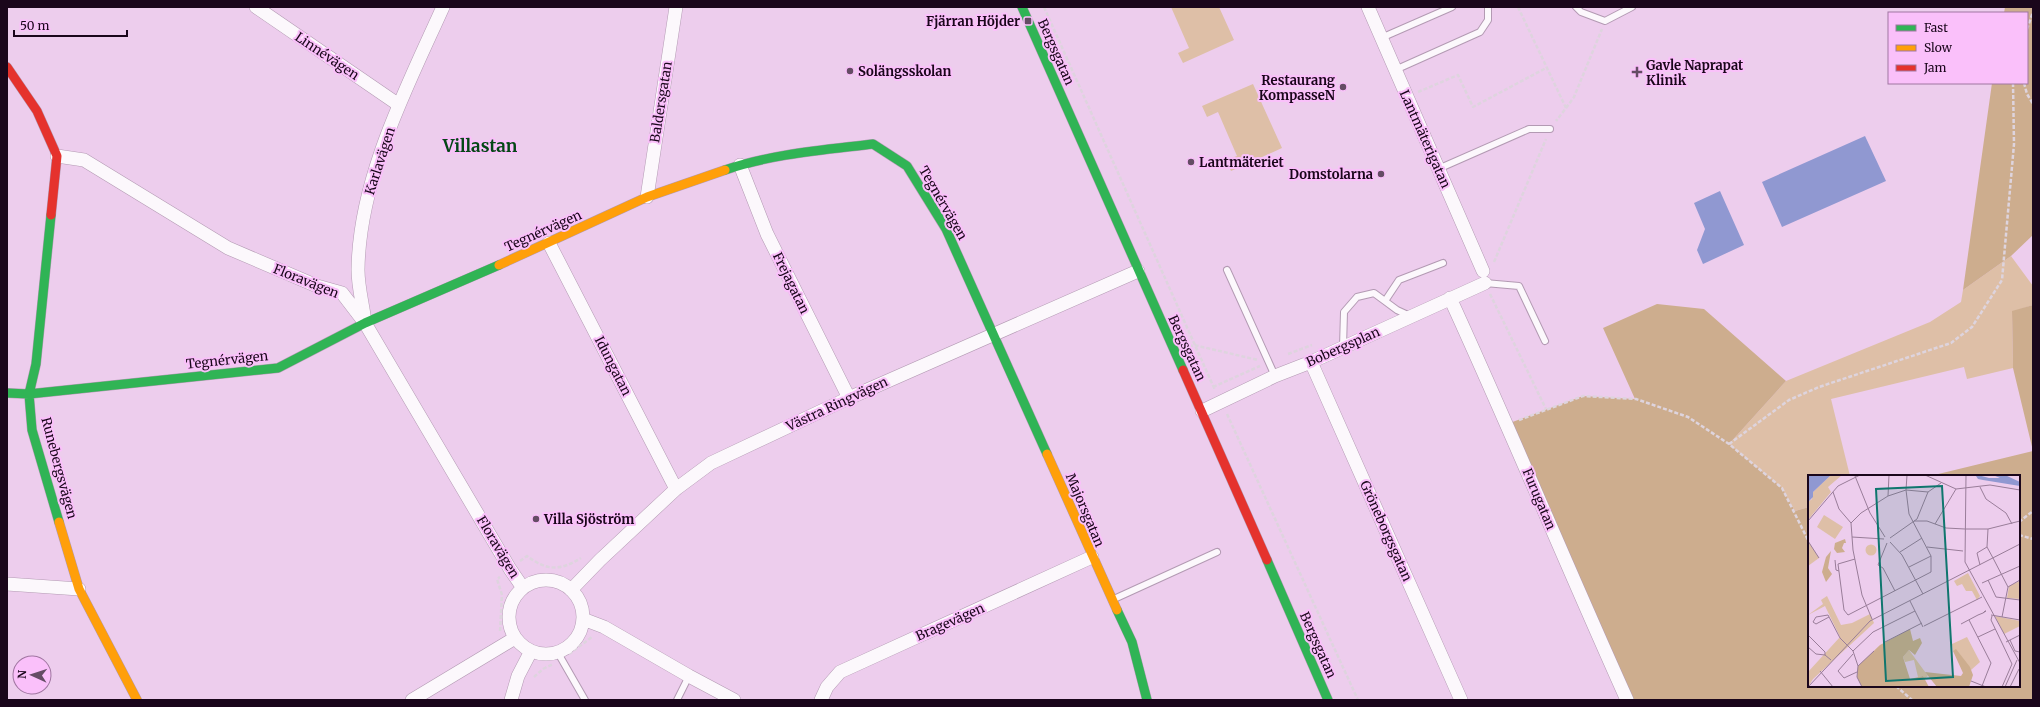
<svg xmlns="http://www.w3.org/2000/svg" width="2040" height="707" viewBox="0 0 2040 707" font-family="Merriweather,serif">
<rect width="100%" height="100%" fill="#edcded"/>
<path fill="#debfa7" d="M 1171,7 L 1219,7 L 1234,40 L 1183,63 L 1178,53 L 1189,48 Z
M 1253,84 L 1282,148 L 1231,171 L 1226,160 L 1237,156 L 1218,112 L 1207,117 L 1202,106 Z
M 2011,256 L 2033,286 L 2033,305 L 2012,312 L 2013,368 L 1967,379 L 1964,367 L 1831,399 L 1850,476 L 1809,476 L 1809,507 L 1795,511 L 1782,488 L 1729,444 L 1786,381 L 1930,322 L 1961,302 L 1963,290 Z"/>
<path fill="#cdad8e" d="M 2005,7 L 2033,7 L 2033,235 L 2011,256 L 1963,290 L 1992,83 L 2027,83 L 2027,13 L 2004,13 Z
M 1657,304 L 1704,309 L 1786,381 L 1729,444 L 1782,488 L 1795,511 L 1809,507 L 1809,686 L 2019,686 L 2019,476 L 1930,476 L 2033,451 L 2013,368 L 2012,311 L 2033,305 L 2033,700 L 1627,700 L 1507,424 L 1583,396 L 1635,399 L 1603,328 Z"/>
<path fill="#9098d1" d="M 1865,136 L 1886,181 L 1782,227 L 1762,182 Z
M 1720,191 L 1744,245 L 1703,264 L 1697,250 L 1705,229 L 1694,203 Z"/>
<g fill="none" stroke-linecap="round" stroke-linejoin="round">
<defs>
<path id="lane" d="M 1576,7 L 1581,12 L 1605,21 L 1632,7
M 1381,38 L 1452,7
M 1395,70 L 1480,32 L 1488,20 L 1488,7
M 1438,169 L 1529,129 L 1550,129
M 1227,270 L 1275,376
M 1485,283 L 1519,286 L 1545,341
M 1385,301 L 1399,280 L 1443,263
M 1343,347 L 1344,312 L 1357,297 L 1374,293 L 1397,310 L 1410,316
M 1114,599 L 1217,552
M 558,653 L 585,700
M 677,700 L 689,676"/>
<path id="street" d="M 256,7 L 399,105
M 1368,7 L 1483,271
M 57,156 L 84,160 L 228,248 L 317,286 L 342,293 L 365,323 L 510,569 L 523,588
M 740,165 L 767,234 L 849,398
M 647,197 L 676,7
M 549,243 L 676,489
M 1450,298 C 1511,431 1567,567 1627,700
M 365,322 C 363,305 358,287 358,270 C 359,179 406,89 443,7
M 1311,362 L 1461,700
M 1202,411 L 1275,376 L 1311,362 L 1485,283
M509 617a37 37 0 1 1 74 0a37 37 0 1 1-74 0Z
M 7,584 L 79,589
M 571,590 L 600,560 L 676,489 L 711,463 L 849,398 L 1138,271
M 583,619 L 604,627 L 689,676 L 734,700
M 412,700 L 515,638
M 511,700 L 518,676 L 531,651
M 821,700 L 827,687 L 840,672 L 1092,557"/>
<path id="fast" d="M 1022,7 L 1183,370
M 725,170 C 771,154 824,150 873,144 L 907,166 L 946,229 L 1047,454
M 51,215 L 36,364 L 29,394 L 32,430 L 59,522
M 7,393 L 29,394 L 278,368 L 365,323 L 499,265
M 1267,560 L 1328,700
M 1117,610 L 1132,642 L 1147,700"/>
<path id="slow" d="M 499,265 L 647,197 L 725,170
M 1047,454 L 1117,610
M 59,522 L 79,589 L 137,700"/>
<path id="jam" d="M 7,67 L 37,111 L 57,156 L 51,215
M 1183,370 L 1267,560"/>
</defs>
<use href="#lane" stroke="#b39ab3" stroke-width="8"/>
<use href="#street" stroke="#b39ab3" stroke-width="14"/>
<use href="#fast" stroke="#b39ab3" stroke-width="10"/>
<use href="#slow" stroke="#b39ab3" stroke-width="10"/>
<use href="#jam" stroke="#b39ab3" stroke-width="10"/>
<path stroke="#ded4de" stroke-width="2.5" stroke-dasharray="4 2" stroke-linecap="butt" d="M 1044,7 L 1215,390
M 1518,7 L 1566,108 L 1556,121
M 2027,29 L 2033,12
M 2024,83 L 2027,94 L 2033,104
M 1418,92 L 1458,75 L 1473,107 L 1546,68
M 1566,108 L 1574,97 L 1602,29
M 1494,262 L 1546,139
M 1490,294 L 1546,409
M 1189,347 L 1194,345 L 1258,360
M 1288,354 L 1312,345
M 1213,387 L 1260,366
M 1227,414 L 1358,700
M 1519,420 L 1583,396 L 1636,399 L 1688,417 L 1729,444 L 1782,488 L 1809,542
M 1729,444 L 1789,400 L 1819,387 L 1951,343 L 1972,327 L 2002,280 L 2014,144 L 2013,83
M 2019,522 L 2033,511
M 2019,535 L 2033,539
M 520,561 L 527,556 C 547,571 560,571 581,558
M 500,631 L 502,595 L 497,579 L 500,577
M 569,654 L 592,637
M 534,677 L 543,669 L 553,664
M 1896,686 L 1912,700"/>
<use href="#lane" stroke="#fcf8fc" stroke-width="6"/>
<use href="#street" stroke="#fcf8fc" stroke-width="13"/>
<use href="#fast" stroke="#30b455" stroke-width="9"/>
<use href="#slow" stroke="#ff9f0a" stroke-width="9"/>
<use href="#jam" stroke="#e5322d" stroke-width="9"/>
</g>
<g fill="#644c64" stroke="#fac0fa" stroke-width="1.5">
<rect x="1024" y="17" width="8" height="8" rx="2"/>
<circle cx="850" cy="71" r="4"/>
<path d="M1635 66h4v4h4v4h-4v4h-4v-4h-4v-4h4z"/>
<circle cx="1343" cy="87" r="4"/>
<circle cx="1191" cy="162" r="4"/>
<circle cx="1381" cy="174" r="4"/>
<circle cx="536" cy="519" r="4"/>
</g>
<g text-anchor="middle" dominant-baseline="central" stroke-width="4" stroke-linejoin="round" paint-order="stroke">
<g font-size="13" font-weight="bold" fill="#1a061b" stroke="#fac0fa" text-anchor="start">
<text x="1020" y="21" text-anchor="end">Fjärran Höjder</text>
<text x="1646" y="65">Gavle Naprapat<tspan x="1646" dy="15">Klinik</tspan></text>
<text x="858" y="71">Solängsskolan</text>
<text x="1335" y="80" text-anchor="end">Restaurang<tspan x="1335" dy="15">KompasseN</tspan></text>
<text x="1199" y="162">Lantmäteriet</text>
<text x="1373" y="174" text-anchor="end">Domstolarna</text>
<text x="544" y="519">Villa Sjöström</text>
</g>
<g font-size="13" fill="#1a061b" stroke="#fac0fa">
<text transform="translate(1056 52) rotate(66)">Bergsgatan</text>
<text transform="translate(327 56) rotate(34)">Linnévägen</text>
<text transform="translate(661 102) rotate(-81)">Baldersgatan</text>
<text transform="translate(1425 139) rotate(66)">Lantmäterigatan</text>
<text transform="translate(380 161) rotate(-72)">Karlavägen</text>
<text transform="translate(943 203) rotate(60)">Tegnérvägen</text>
<text transform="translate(543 231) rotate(-24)">Tegnérvägen</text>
<text transform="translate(306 281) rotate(22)">Floravägen</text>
<text transform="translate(791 283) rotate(64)">Frejagatan</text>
<text transform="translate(1343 347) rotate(-24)">Bobergsplan</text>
<text transform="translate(1187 348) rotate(65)">Bergsgatan</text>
<text transform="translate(227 360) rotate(-6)">Tegnérvägen</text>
<text transform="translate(613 366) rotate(63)">Idungatan</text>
<text transform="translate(837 404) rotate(-25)">Västra Ringvägen</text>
<text transform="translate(59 468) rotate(75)">Runebergsvägen</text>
<text transform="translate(1539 499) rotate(67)">Furugatan</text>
<text transform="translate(1085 510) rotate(67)">Majorsgatan</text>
<text transform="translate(1386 531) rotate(66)">Gröneborgsgatan</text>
<text transform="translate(498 547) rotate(59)">Floravägen</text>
<text transform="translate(950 622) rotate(-24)">Bragevägen</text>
<text transform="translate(1318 645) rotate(66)">Bergsgatan</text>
</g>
<g font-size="17" font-weight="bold" fill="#054716" stroke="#fac0fa">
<text x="480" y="146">Villastan</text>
</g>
</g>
<g transform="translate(1808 475)">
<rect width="212" height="212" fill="#edcded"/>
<path d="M 23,0 L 34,0 L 20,12 L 23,17 L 0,45 L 0,27 L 4,24 L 5,17 ZM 16,40 L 35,52 L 27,64 L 9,52 ZM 0,66 L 11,83 L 0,91 ZM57.5 75a5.5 5.5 0 1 1 11 0a5.5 5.5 0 1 1-11 0ZM 160,98 L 172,121 L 169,125 L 164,116 L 158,116 L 154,109 L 149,111 L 146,106 ZM 212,106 L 212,124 L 199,123 L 201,111 ZM 19,121 L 33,150 L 44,148 L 62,139 L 66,148 L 5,204 L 0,212 L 0,197 L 32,162 L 17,131 L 0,140 L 15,129 L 13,125 ZM 187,141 L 212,146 L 212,151 L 196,159 ZM 159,162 L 172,187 L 163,195 L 148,175 L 145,176 L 144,169 ZM 101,175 L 120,201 L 116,204 L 115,201 L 110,202 L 106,185 L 97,187 L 95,182 Z" fill="#debfa7"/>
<path d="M 37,64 L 38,68 L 36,68 L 34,73 L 37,77 L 29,78 L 26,74 L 27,68 ZM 23,76 L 20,93 L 24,99 L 18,107 L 14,97 L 18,82 ZM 102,154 L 105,166 L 112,163 L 114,168 L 107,180 L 101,175 L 95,182 L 102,204 L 115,201 L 121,212 L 54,212 L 49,202 L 50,191 L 72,170 ZM 148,174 L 162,192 L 165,200 L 161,212 L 129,212 L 117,197 L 153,201 L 155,198 L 145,176 Z" fill="#cdad8e"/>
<path d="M 0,0 L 23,0 L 5,17 L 5,22 L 0,27 ZM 170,0 L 181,3 L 192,3 L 185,0 L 197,0 L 212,7 L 212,11 L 175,5 L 170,4 L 168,1 Z" fill="#9098d1"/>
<path fill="none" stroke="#997d99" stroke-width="1" d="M 117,0 L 148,14 L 182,10 L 212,15M 158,0 L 157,87 L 212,188M 47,1 L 62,38 L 77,62M 172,12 L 178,24 L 198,38 L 204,49M 25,17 L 31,34 L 43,48M 80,21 L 81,0M 0,46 L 30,11 L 52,0M 106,46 L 119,46 L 138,53 L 157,54 L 180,54 L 212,46M 127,49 L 148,14M 180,54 L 179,72 L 185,83M 44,62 L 76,64M 82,63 L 109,44 L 120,17 L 133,8M 0,66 L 11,83M 82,67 L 94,80 L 115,119M 79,68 L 70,90 L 75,93 L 87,116M 119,72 L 155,76M 92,77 L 114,63M 185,83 L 200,112M 47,84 L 30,89 L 36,135 L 40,140 L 123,97 L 123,81 L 101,39 L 98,15 L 99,0M 27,85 L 28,95 L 31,96M 172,90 L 169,78 L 179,72M 101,92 L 123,81M 180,105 L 188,122 L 212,125M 174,108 L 212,91M 102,126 L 115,152M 183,140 L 212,145M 184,141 L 183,145 L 204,189 L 194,212M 21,142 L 8,149 L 5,147 L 8,142 L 20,140 L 32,163 L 45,176 L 50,191 L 49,202 L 54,212M 194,142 L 200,112 L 212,105M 64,144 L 54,120 L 45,75 L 43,48 L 53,38 L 80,21 L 98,15 L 120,17M 161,145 L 183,188 L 174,211M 153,149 L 170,140 L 175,138 L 178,136 L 177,136 L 175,138M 116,151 L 174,122M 0,160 L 17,177 L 17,180M 170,162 L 187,154M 202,165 L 207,176 L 212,177M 198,167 L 212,160M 75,168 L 114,148M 0,172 L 8,179 L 17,180 L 23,185M 45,176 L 65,157 L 107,136M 45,179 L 30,196 L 36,203 L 49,197M 50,191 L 66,176M 12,196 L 25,212M 163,206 L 178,212M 0,212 L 62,146 L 212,69M 197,212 L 209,185M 202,212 L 211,194"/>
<path fill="#0f766e" fill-opacity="0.15" stroke="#0f766e" stroke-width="2" d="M 134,11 L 145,202 L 78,206 L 68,14 Z"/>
<rect width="212" height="212" fill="none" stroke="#1a061b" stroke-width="2"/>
</g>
<rect width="2040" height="707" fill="none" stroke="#1a061b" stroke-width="16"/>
<rect x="1888" y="12" width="140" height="72" fill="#fac0fa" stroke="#a076a1"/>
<rect x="1896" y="25" width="20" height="6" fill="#30b455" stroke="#a076a1"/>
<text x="1924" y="32" font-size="12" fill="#1a061b">Fast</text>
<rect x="1896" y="45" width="20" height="6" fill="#ff9f0a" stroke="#a076a1"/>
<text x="1924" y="52" font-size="12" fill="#1a061b">Slow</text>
<rect x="1896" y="65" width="20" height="6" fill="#e5322d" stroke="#a076a1"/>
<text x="1924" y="72" font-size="12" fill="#1a061b">Jam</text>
<g transform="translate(32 675) rotate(273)"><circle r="19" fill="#fac0fa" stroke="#a076a1"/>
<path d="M0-3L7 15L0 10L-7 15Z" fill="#644c64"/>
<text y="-6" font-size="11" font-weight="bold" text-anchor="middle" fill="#1a061b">N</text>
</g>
<path d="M14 30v6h113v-6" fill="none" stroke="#1a061b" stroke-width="2"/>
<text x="20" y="30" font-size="12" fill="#1a061b" stroke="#fac0fa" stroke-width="3" paint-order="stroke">50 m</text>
</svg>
